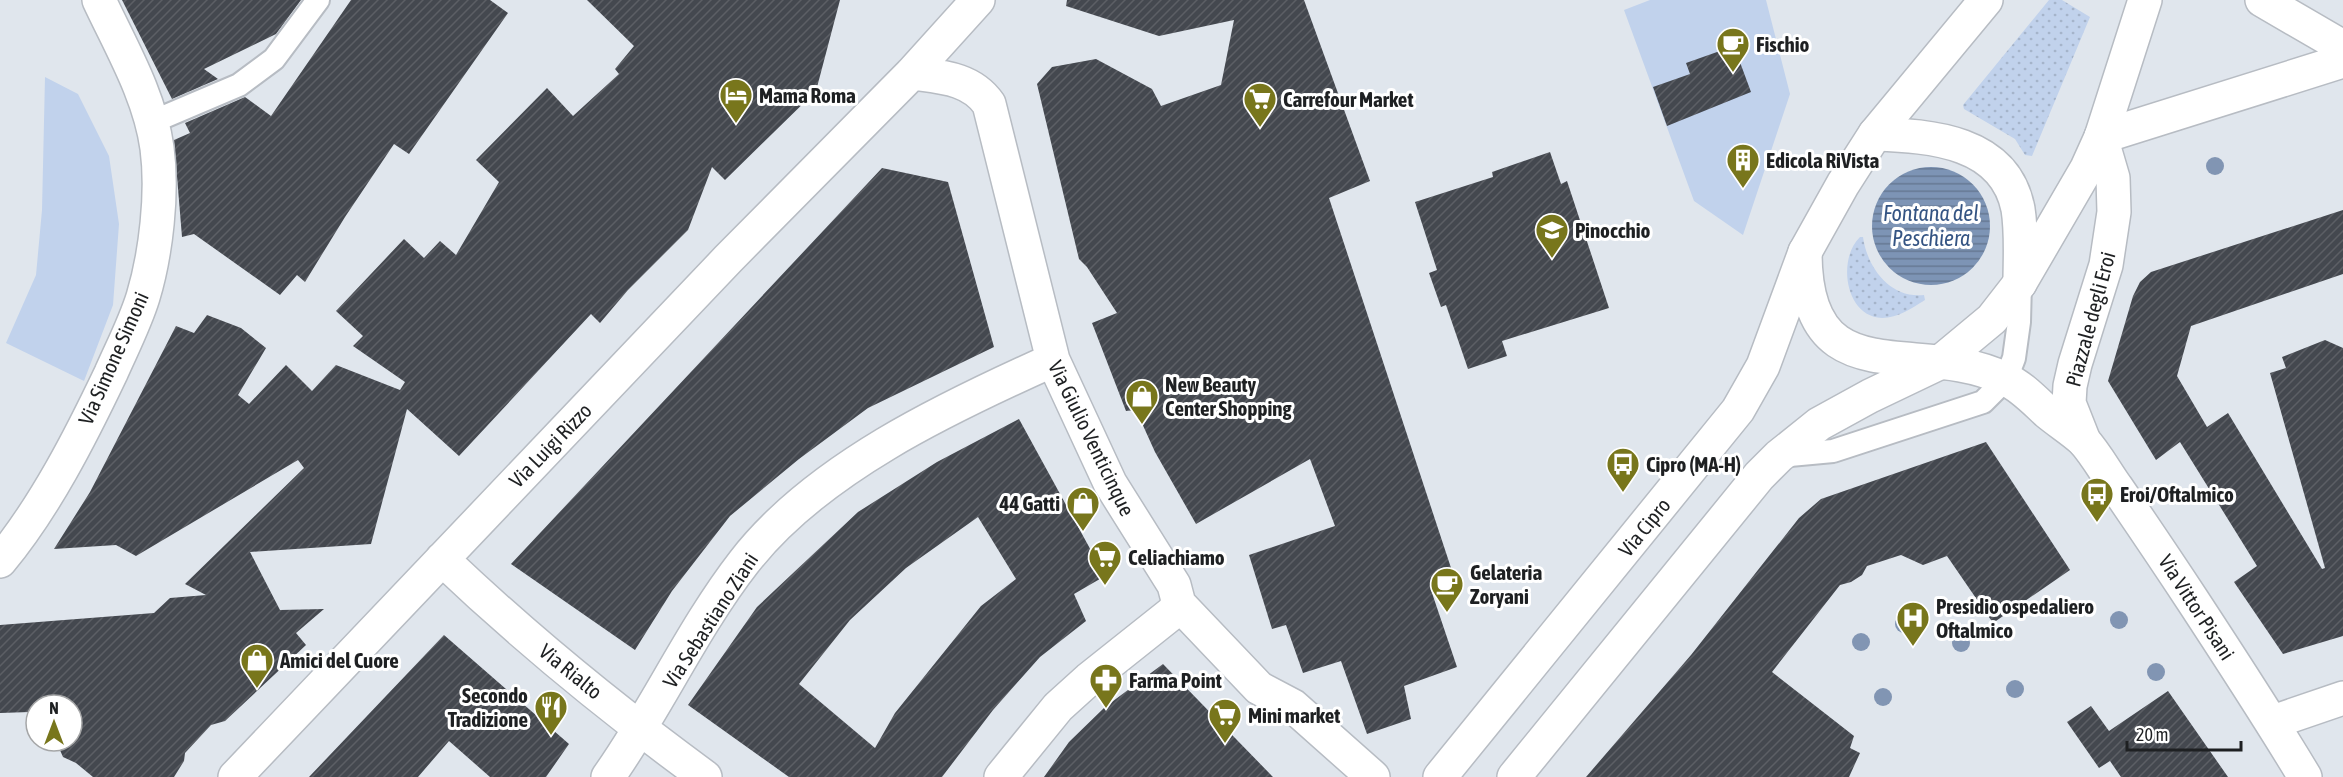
<svg xmlns="http://www.w3.org/2000/svg" width="2343" height="777" viewBox="0 0 2343 777" font-family="'Asap Condensed',sans-serif">
<defs>
<pattern id="grass-dots" width="8" height="8" patternUnits="userSpaceOnUse" patternTransform="scale(1.5)"><rect width="8" height="8" fill="#c1d2ec"/><path d="M2 2h.1M6 6h.1" fill="none" stroke="#a5b4ca" stroke-width="1.8" stroke-linecap="round"/></pattern>
<pattern id="water-rules" width="6" height="5" patternUnits="userSpaceOnUse" patternTransform="scale(1.5)"><rect width="6" height="5" fill="#7d94b5"/><path d="M0 2.5h6" fill="none" stroke="#667893"/></pattern>
<pattern id="building-hatch" width="6" height="6" patternUnits="userSpaceOnUse" patternTransform="scale(1.5)"><rect width="6" height="6" fill="#44484f"/><path d="M-1 1l2-2M0 6l6-6M5 7l2-2" fill="none" stroke="#5c5f65"/></pattern>
</defs>
<rect width="100%" height="100%" fill="#e0e6ed"/>
<path fill="url(#grass-dots)" d="M 2049,0 L 2062,0 L 2090,17 L 2032,156 L 2025,155 L 2015,139 L 1964,109 L 1963,105 Z
M 1860,237 L 1863,237 C 1867,267 1890,299 1924,295 L 1925,300 C 1912,308 1898,318 1882,318 C 1845,317 1837,259 1860,237 Z"/>
<path fill="#c1d2ec" d="M 1650,0 L 1766,0 L 1790,94 L 1743,235 L 1694,201 L 1624,10 Z
M 45,77 L 78,94 L 109,156 L 119,224 L 113,305 L 84,381 L 6,343 L 36,275 L 42,210 Z"/>
<path fill="url(#water-rules)" d="M1872 226a59 59 0 1 1 118 0a59 59 0 1 1-118 0Z"/>
<path fill="url(#building-hatch)" fill-rule="evenodd" d="M 122,0 L 301,0 L 276,34 L 204,69 L 218,79 L 172,99 Z
M 351,0 L 490,0 L 508,13 L 409,154 L 394,144 L 345,217 L 305,282 L 297,275 L 280,295 L 194,234 L 182,237 L 174,140 L 190,133 L 185,123 L 245,97 L 271,116 Z
M 587,0 L 840,0 L 816,91 L 725,180 L 712,167 L 688,230 L 628,290 L 600,323 L 591,314 L 459,456 L 407,409 L 371,544 L 250,552 L 280,610 L 324,609 L 296,633 L 306,645 L 225,721 L 211,725 L 185,753 L 184,761 L 174,777 L 93,777 L 76,763 L 63,757 L 56,741 L 72,741 L 72,705 L 36,705 L 36,717 L 30,712 L 0,713 L 0,625 L 154,613 L 170,598 L 206,595 L 185,584 L 304,468 L 298,460 L 136,556 L 116,545 L 54,549 L 90,492 L 176,326 L 194,333 L 207,315 L 241,328 L 266,348 L 238,395 L 249,404 L 286,365 L 312,391 L 336,365 L 400,390 L 405,382 L 353,346 L 363,336 L 336,311 L 404,239 L 424,258 L 440,241 L 456,255 L 499,182 L 476,160 L 547,88 L 573,116 L 619,74 L 615,69 L 634,46 Z
M 1067,0 L 1304,0 L 1370,181 L 1329,198 L 1456,583 L 1432,593 L 1457,667 L 1404,686 L 1411,719 L 1367,734 L 1341,661 L 1303,673 L 1286,625 L 1272,629 L 1249,555 L 1335,526 L 1310,459 L 1196,524 L 1155,452 L 1136,410 L 1126,411 L 1092,323 L 1117,313 L 1087,267 L 1079,259 L 1037,84 L 1052,67 L 1096,59 L 1152,89 L 1161,106 L 1221,85 L 1234,20 L 1159,36 L 1066,6 Z
M 1734,46 L 1751,92 L 1667,126 L 1653,87 L 1690,74 L 1686,63 Z
M 1550,152 L 1561,184 L 1567,181 L 1609,308 L 1502,341 L 1507,356 L 1468,369 L 1446,305 L 1441,307 L 1429,273 L 1437,270 L 1415,202 L 1493,177 L 1492,172 Z
M 882,168 L 948,182 L 994,347 L 868,408 L 799,459 L 730,516 L 672,591 L 635,650 L 511,564 Z
M 2343,210 L 2343,274 L 2191,326 L 2177,376 L 2207,427 L 2228,413 L 2322,569 L 2325,568 L 2270,373 L 2286,368 L 2282,357 L 2325,340 L 2343,348 L 2343,636 L 2283,654 L 2234,582 L 2257,566 L 2180,442 L 2156,460 L 2108,381 L 2133,296 L 2140,282 L 2151,272 Z
M 1019,419 L 1105,576 L 1074,594 L 1086,621 L 1040,657 L 993,710 L 942,777 L 789,777 L 688,705 L 757,607 L 858,512 L 937,462 ZM 978,517 L 1016,579 L 981,606 L 895,713 L 875,748 L 799,684 L 850,620 L 906,568 Z
M 1986,442 L 2070,570 L 1993,623 L 1947,556 L 1923,565 L 1901,555 L 1867,566 L 1862,575 L 1851,582 L 1840,585 L 1772,672 L 1854,736 L 1850,748 L 1860,753 L 1849,777 L 1586,777 L 1691,655 L 1799,518 L 1821,499 Z
M 444,635 L 569,744 L 546,777 L 490,777 L 449,741 L 418,777 L 309,777 Z
M 1163,664 L 1273,777 L 1044,777 L 1069,742 L 1105,707 Z
M 2168,691 L 2228,777 L 2121,777 L 2110,761 L 2099,768 L 2067,722 L 2091,706 L 2109,731 Z"/>
<g fill="none" stroke-linecap="round" stroke-linejoin="round">
<defs>
<path id="lane" d="M 152,122 L 239,85 L 274,59 L 318,0
M 1779,456 L 1833,451 L 1983,402 L 2006,379 L 2014,358 L 2019,322 L 2020,283"/>
<path id="street" d="M 912,73 C 941,77 971,78 989,104 L 1053,360 L 1110,483 L 1174,585 L 1179,604 L 1259,688 L 1293,706 L 1373,777
M 2084,441 L 2069,403 L 2070,386 L 2075,364 L 2106,265 L 2114,212 L 2113,178 L 2101,137
M 442,559 C 524,637 613,710 705,777
M 0,561 C 45,507 81,436 111,373 C 122,348 135,323 143,297 C 156,254 163,193 157,148 C 150,96 121,47 99,0
M 235,777 L 728,259 L 912,73 L 978,0
M 608,777 C 657,708 692,629 744,562 C 816,469 948,407 1053,360
M 1001,777 L 1058,707 L 1089,679 L 1172,613 L 1179,604"/>
<path id="secondary" d="M 2262,0 L 2343,47
M 1875,134 C 1931,136 2005,141 2018,209 C 2022,234 2020,259 2020,283
M 2101,137 L 2343,61
M 1805,252 C 1805,400 1918,336 2005,379 C 2021,386 2034,400 2047,412 C 2059,422 2072,430 2083,440 C 2096,454 2106,473 2117,488 C 2143,526 2168,563 2193,601 C 2231,659 2269,717 2305,777
M 2273,722 L 2343,698"/>
<path id="primary" d="M 1440,777 L 1738,410 L 1763,366 L 1805,252 L 1843,184 L 1875,134 L 1986,0
M 1514,777 L 1759,476 L 1779,456 L 1819,424 L 1870,396 L 1939,363 L 1992,319 L 2020,283 L 2087,168 L 2101,137 L 2145,0"/>
</defs>
<use href="#lane" stroke="#b7bcc3" stroke-width="26"/>
<use href="#street" stroke="#b7bcc3" stroke-width="36"/>
<use href="#secondary" stroke="#b7bcc3" stroke-width="36"/>
<use href="#primary" stroke="#b7bcc3" stroke-width="36"/>
<use href="#lane" stroke="#fff" stroke-width="22"/>
<use href="#street" stroke="#fff" stroke-width="33"/>
<use href="#secondary" stroke="#fff" stroke-width="33"/>
<use href="#primary" stroke="#fff" stroke-width="33"/>
</g>
<g fill="#8195b3">
<circle cx="2215" cy="166" r="9"/>
<circle cx="2119" cy="620" r="9"/>
<circle cx="1904" cy="624" r="9"/>
<circle cx="1861" cy="642" r="9"/>
<circle cx="1961" cy="643" r="9"/>
<circle cx="2156" cy="672" r="9"/>
<circle cx="2015" cy="689" r="9"/>
<circle cx="1883" cy="697" r="9"/>
</g>
<defs>
<symbol id="cafe-pin" viewBox="-11 -11 22 30"><path d="M0 17L-7.5 6A9.5 9.5 0 1 1 7.5 6Z" fill="#78761c" stroke="#fff"/><path d="M-5.5-4.5H6V0H3Q3 3.5 0 3.5H-2.5Q-5.5 3.5-5.5 0ZM3-3.2v2h1.7v-2ZM-6 4.5H4V6H-6Z" fill="#fff"/></symbol>
<symbol id="hotel-pin" viewBox="-11 -11 22 30"><path d="M0 17L-7.5 6A9.5 9.5 0 1 1 7.5 6Z" fill="#78761c" stroke="#fff"/><path d="M-6-4.5h1.5V1H6V5H4.5V3h-9V5H-6ZM-4 0a1.8 1.8 0 1 1 3.6 0ZM.5 0V-2.5h3Q6-2.5 6 0Z" fill="#fff"/></symbol>
<symbol id="supermarket-pin" viewBox="-11 -11 22 30"><path d="M0 17L-7.5 6A9.5 9.5 0 1 1 7.5 6Z" fill="#78761c" stroke="#fff"/><path d="M-6-5.5h2.5l.6 2H6L4.5 2H-2.5L-4.4-4H-6ZM-1.5 3.2a1.3 1.3 0 1 0 .1 0ZM3 3.2a1.3 1.3 0 1 0 .1 0Z" fill="#fff"/></symbol>
<symbol id="building-pin" viewBox="-11 -11 22 30"><path d="M0 17L-7.5 6A9.5 9.5 0 1 1 7.5 6Z" fill="#78761c" stroke="#fff"/><path d="M-4-6H4V6H1V3H-1V6H-4ZM-2.5-4.3h1.7v1.8h-1.7ZM.8-4.3h1.7v1.8H.8ZM-2.5-1h1.7V.8h-1.7ZM.8-1h1.7V.8H.8Z" fill="#fff"/></symbol>
<symbol id="school-pin" viewBox="-11 -11 22 30"><path d="M0 17L-7.5 6A9.5 9.5 0 1 1 7.5 6Z" fill="#78761c" stroke="#fff"/><path d="M0-5L7-2L0 1L-7-2ZM-4 1L0 2.5L4 1V4Q0 6-4 4Z" fill="#fff"/></symbol>
<symbol id="shop-pin" viewBox="-11 -11 22 30"><path d="M0 17L-7.5 6A9.5 9.5 0 1 1 7.5 6Z" fill="#78761c" stroke="#fff"/><path d="M-5-2.5h2.3a2.7 3.5 0 0 1 5.4 0H5L5.5 6h-11ZM-1.5-2.5h3a1.5 2.3 0 0 0-3 0Z" fill="#fff"/></symbol>
<symbol id="bus-pin" viewBox="-11 -11 22 30"><path d="M0 17L-7.5 6A9.5 9.5 0 1 1 7.5 6Z" fill="#78761c" stroke="#fff"/><path d="M-5-6H5V4H4V6H2V4H-2V6H-4V4H-5ZM-3.5-4V0h7V-4ZM-3.5 1.2v1.5H-2V1.2ZM2 1.2v1.5H3.5V1.2Z" fill="#fff"/></symbol>
<symbol id="hospital-pin" viewBox="-11 -11 22 30"><path d="M0 17L-7.5 6A9.5 9.5 0 1 1 7.5 6Z" fill="#78761c" stroke="#fff"/><path d="M-5-5h3v3.5h4V-5h3V5h-3V1.5h-4V5h-3Z" fill="#fff"/></symbol>
<symbol id="pharmacy-pin" viewBox="-11 -11 22 30"><path d="M0 17L-7.5 6A9.5 9.5 0 1 1 7.5 6Z" fill="#78761c" stroke="#fff"/><path d="M-2-6h4v4h4v4h-4v4h-4v-4h-4v-4h4Z" fill="#fff"/></symbol>
<symbol id="restaurant-pin" viewBox="-11 -11 22 30"><path d="M0 17L-7.5 6A9.5 9.5 0 1 1 7.5 6Z" fill="#78761c" stroke="#fff"/><path d="M-5-6h1v4h1v-4h1v4h1v-4h1v5L-1.5 .5V6h-2V.5L-5-1ZM5-6V6H3V1.5H1.5Q1.5-4 5-6Z" fill="#fff"/></symbol>
</defs>
<g fill-rule="evenodd">
<use href="#cafe-pin" x="1714" y="25" width="38" height="52"/>
<use href="#hotel-pin" x="717" y="76" width="38" height="52"/>
<use href="#supermarket-pin" x="1241" y="80" width="38" height="52"/>
<use href="#building-pin" x="1724" y="141" width="38" height="52"/>
<use href="#school-pin" x="1533" y="211" width="38" height="52"/>
<use href="#shop-pin" x="1123" y="377" width="38" height="52"/>
<use href="#bus-pin" x="1604" y="445" width="38" height="52"/>
<use href="#bus-pin" x="2078" y="475" width="38" height="52"/>
<use href="#shop-pin" x="1064" y="484" width="38" height="52"/>
<use href="#supermarket-pin" x="1086" y="538" width="38" height="52"/>
<use href="#cafe-pin" x="1428" y="565" width="38" height="52"/>
<use href="#hospital-pin" x="1894" y="599" width="38" height="52"/>
<use href="#shop-pin" x="238" y="641" width="38" height="52"/>
<use href="#pharmacy-pin" x="1087" y="661" width="38" height="52"/>
<use href="#restaurant-pin" x="532" y="688" width="38" height="52"/>
<use href="#supermarket-pin" x="1206" y="696" width="38" height="52"/>
</g>
<g text-anchor="middle" dominant-baseline="central" stroke-width="6" stroke-linejoin="round" paint-order="stroke">
<g font-size="21" font-weight="bold" fill="#1e2022" stroke="#fff" text-anchor="start">
<text x="1756" y="44">Fischio</text>
<text x="759" y="95">Mama Roma</text>
<text x="1283" y="99">Carrefour Market</text>
<text x="1766" y="160">Edicola RiVista</text>
<text x="1575" y="230">Pinocchio</text>
<text x="1165" y="384">New Beauty<tspan x="1165" dy="24">Center Shopping</tspan></text>
<text x="1646" y="464">Cipro (MA-H)</text>
<text x="2120" y="494">Eroi/Oftalmico</text>
<text x="1060" y="503" text-anchor="end">44 Gatti</text>
<text x="1128" y="557">Celiachiamo</text>
<text x="1470" y="572">Gelateria<tspan x="1470" dy="24">Zoryani</tspan></text>
<text x="1936" y="606">Presidio ospedaliero<tspan x="1936" dy="24">Oftalmico</tspan></text>
<text x="280" y="660">Amici del Cuore</text>
<text x="1129" y="680">Farma Point</text>
<text x="528" y="695" text-anchor="end">Secondo<tspan x="528" dy="24">Tradizione</tspan></text>
<text x="1248" y="715">Mini market</text>
</g>
<g font-size="21" fill="#1e2022" stroke="#fff">
<text transform="translate(2090 319) rotate(-75)">Piazzale degli Eroi</text>
<text transform="translate(113 358) rotate(-66)">Via Simone Simoni</text>
<text transform="translate(1092 438) rotate(64)">Via Giulio Venticinque</text>
<text transform="translate(550 445) rotate(-46)">Via Luigi Rizzo</text>
<text transform="translate(1644 527) rotate(-51)">Via Cipro</text>
<text transform="translate(2197 607) rotate(57)">Via Vittor Pisani</text>
<text transform="translate(710 620) rotate(-57)">Via Sebastiano Ziani</text>
<text transform="translate(571 671) rotate(39)">Via Rialto</text>
</g>
<g font-size="22" font-style="italic" fill="#345483" stroke="#fff">
<text x="1931" y="213">Fontana del<tspan x="1931" dy="25">Peschiera</tspan></text>
</g>
</g>
<g transform="translate(54 723)"><circle r="28" fill="#ffffff" stroke="#a5a6a7" stroke-width="1.5"/>
<path d="M0-4.5L10 22L0 15L-10 22Z" fill="#78761c"/>
<text y="-9" font-size="16" font-weight="bold" text-anchor="middle" fill="#1e2022">N</text>
</g>
<path d="M2127 741v9h114v-9" fill="none" stroke="#1e2022" stroke-width="3"/>
<text x="2136" y="741" font-size="18" fill="#1e2022" stroke="#ffffff" stroke-width="4.5" paint-order="stroke">20 m</text>
</svg>
